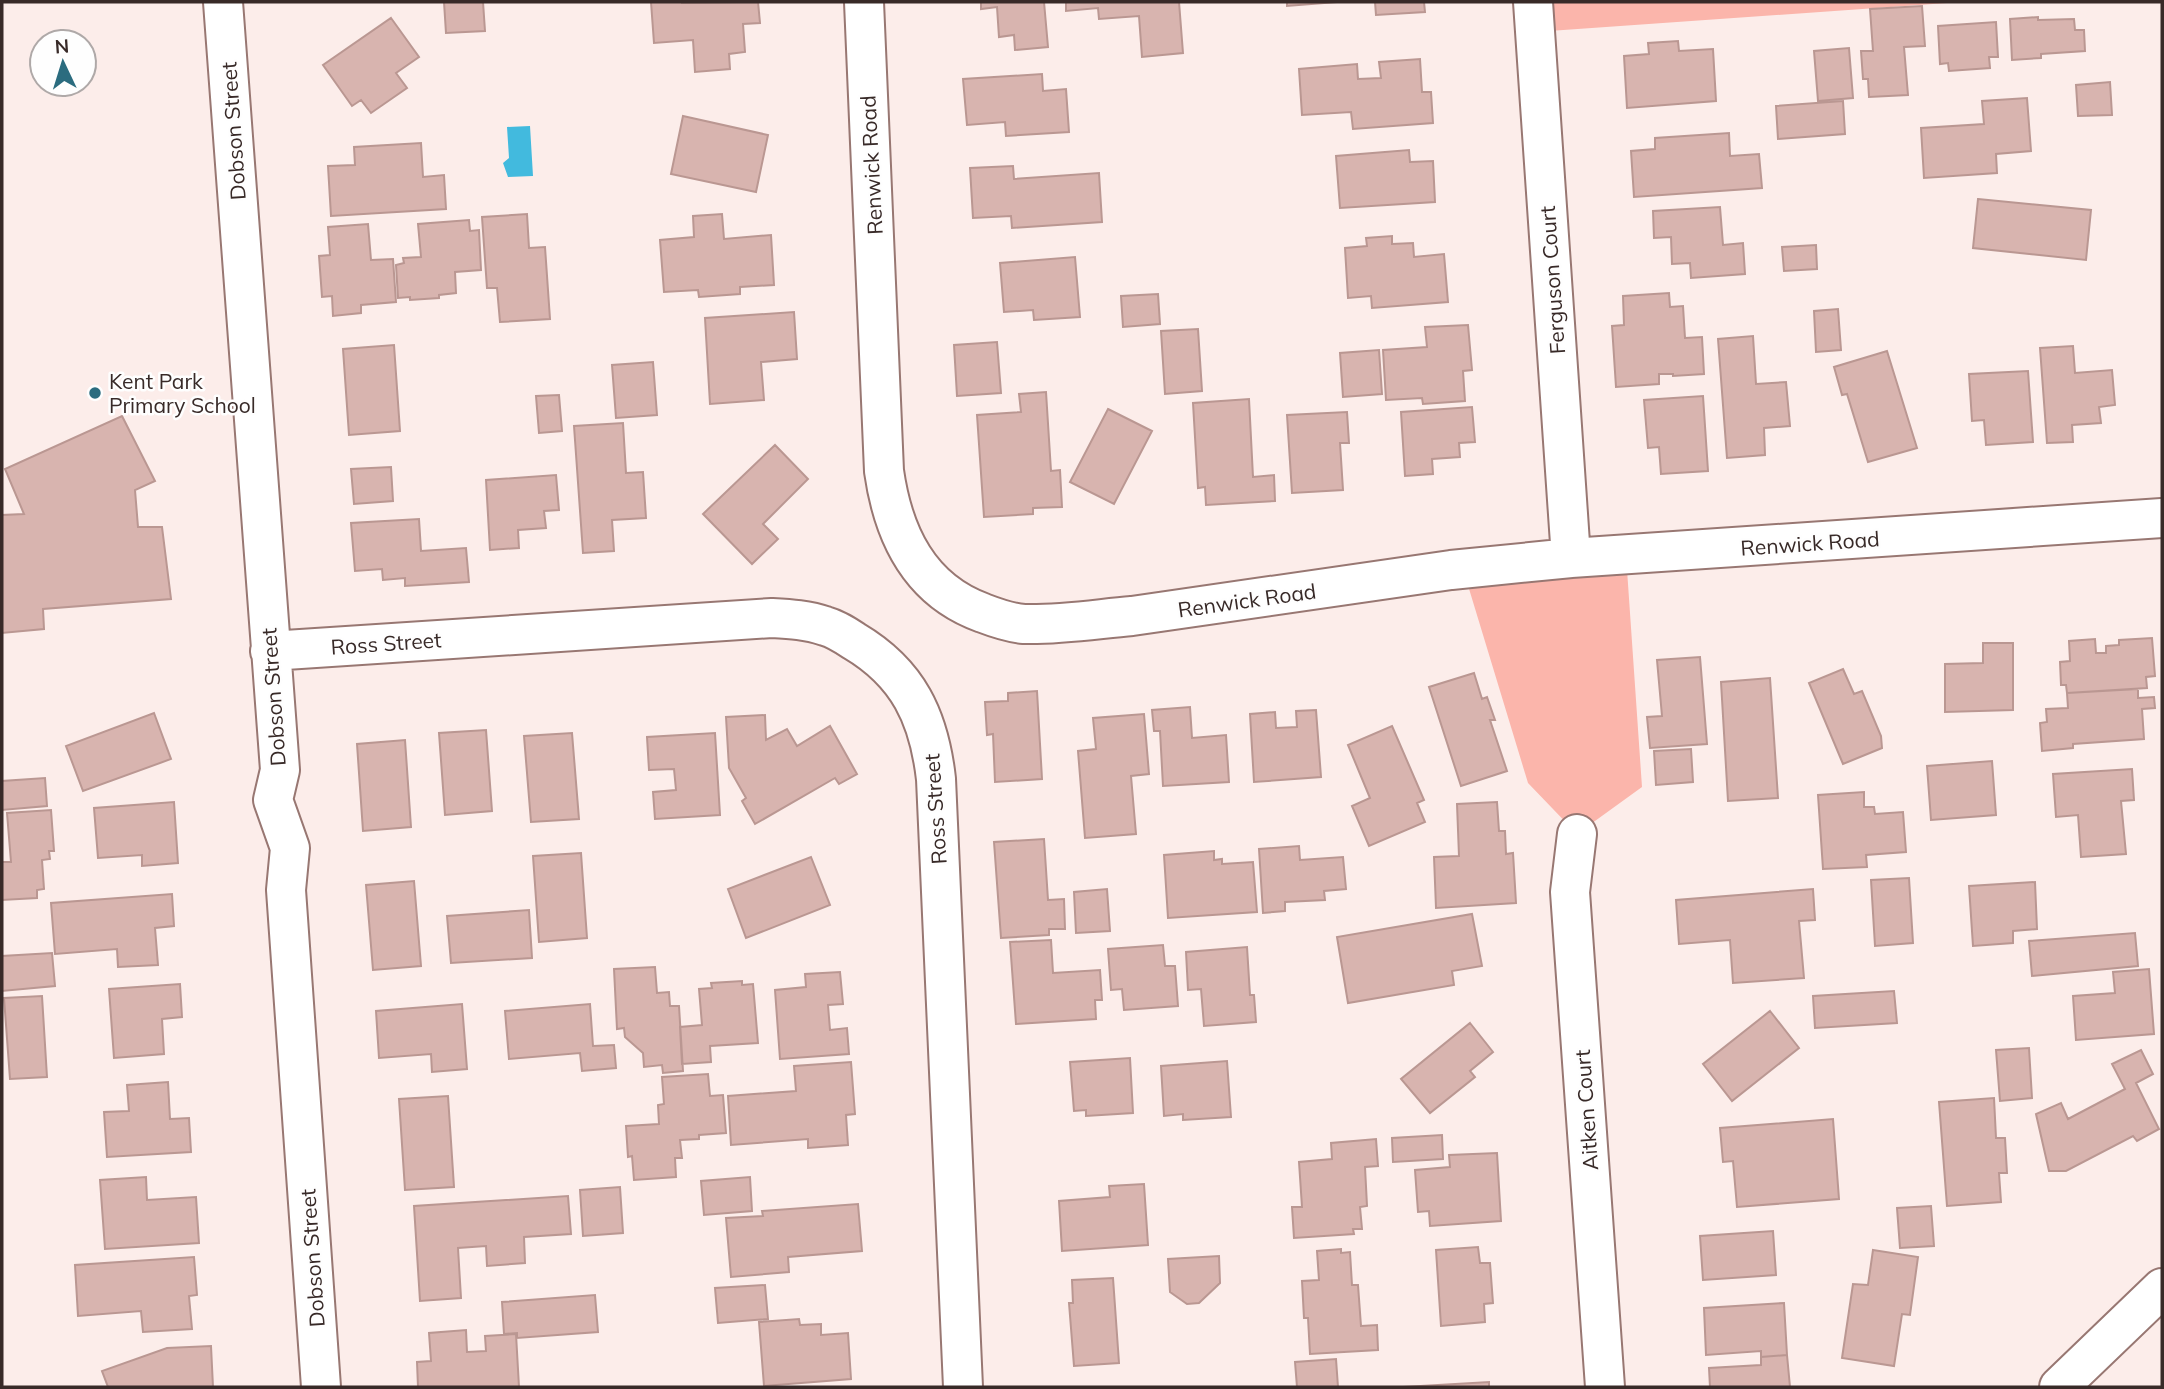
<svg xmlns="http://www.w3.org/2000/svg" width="2164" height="1389" viewBox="0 0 2164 1389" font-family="Mulish,sans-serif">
<rect width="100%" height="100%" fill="#fcedea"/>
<path fill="#fbb5ab" d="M 1533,2 L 1961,2 L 1535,32 Z
M 1626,555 L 1642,787 L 1577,834 L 1528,783 L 1463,569 Z"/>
<path fill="#42bade" d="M 530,126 L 533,176 L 508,177 L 503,163 L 509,158 L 507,127 Z"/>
<path fill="#d8b4af" stroke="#ba9792" stroke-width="2" d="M 444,2 L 483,2 L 485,31 L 446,33 Z
M 651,2 L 682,2 L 682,3 L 758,2 L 760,23 L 743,24 L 745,52 L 729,54 L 730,69 L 695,72 L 693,40 L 654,43 Z
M 981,2 L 1044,2 L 1048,47 L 1015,50 L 1014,35 L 999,37 L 997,7 L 981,9 Z
M 1066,2 L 1179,2 L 1183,53 L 1142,57 L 1139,16 L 1099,19 L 1098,8 L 1066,11 Z
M 1287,2 L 1337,2 L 1287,6 Z
M 1375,2 L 1424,2 L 1425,12 L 1376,15 Z
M 1922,6 L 1925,46 L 1904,47 L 1908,95 L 1869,97 L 1868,79 L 1863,79 L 1861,51 L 1873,51 L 1870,9 Z
M 2038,17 L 2038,20 L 2074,19 L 2075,30 L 2084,30 L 2085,51 L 2041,54 L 2041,58 L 2012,60 L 2010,19 Z
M 391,18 L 419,57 L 396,73 L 407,88 L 371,113 L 361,100 L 352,106 L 323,65 Z
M 1996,22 L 1998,57 L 1989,57 L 1990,68 L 1949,71 L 1948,63 L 1940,64 L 1938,26 Z
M 1678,41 L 1679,51 L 1713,49 L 1716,101 L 1627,108 L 1624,56 L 1649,54 L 1648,43 Z
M 1849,48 L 1853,98 L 1818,101 L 1814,51 Z
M 1420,59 L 1422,92 L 1431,92 L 1433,123 L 1353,129 L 1351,112 L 1302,115 L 1299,69 L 1357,64 L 1358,79 L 1381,78 L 1379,62 Z
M 1042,74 L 1043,91 L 1066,89 L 1069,132 L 1006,136 L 1005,122 L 967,125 L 963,79 Z
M 2110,82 L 2112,115 L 2078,116 L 2076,85 Z
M 2027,98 L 2031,151 L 1996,154 L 1997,173 L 1924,178 L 1921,128 L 1984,124 L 1982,101 Z
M 1843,101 L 1845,134 L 1778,139 L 1776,106 Z
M 683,116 L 768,135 L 756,192 L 671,174 Z
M 1729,133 L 1730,156 L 1759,154 L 1762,188 L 1634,197 L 1631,151 L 1655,149 L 1655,138 Z
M 421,143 L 423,177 L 444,175 L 446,209 L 331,216 L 328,166 L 355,165 L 354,147 Z
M 1409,150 L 1410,162 L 1433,161 L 1435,202 L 1340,208 L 1336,156 Z
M 1013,166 L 1014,179 L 1099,173 L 1102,222 L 1012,228 L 1011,216 L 973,218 L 970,168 Z
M 1978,199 L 2091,210 L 2086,260 L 1973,248 Z
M 1720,207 L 1723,245 L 1743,243 L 1745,274 L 1691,278 L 1690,263 L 1672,264 L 1671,237 L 1654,238 L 1653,211 Z
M 527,214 L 529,248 L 545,247 L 550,319 L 500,322 L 497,288 L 487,288 L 482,217 Z
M 722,214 L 724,239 L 771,235 L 774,285 L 740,287 L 740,294 L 699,297 L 698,290 L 664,292 L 660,240 L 694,237 L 693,216 Z
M 469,220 L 470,231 L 479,230 L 481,270 L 455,272 L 456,293 L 439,295 L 439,298 L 410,300 L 410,297 L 398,298 L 396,265 L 404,263 L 403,258 L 421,257 L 418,224 Z
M 368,224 L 371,260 L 393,259 L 396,302 L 361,305 L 361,313 L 333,316 L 332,296 L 322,297 L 319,256 L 330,255 L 328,227 Z
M 1392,236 L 1392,244 L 1413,243 L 1414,257 L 1444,254 L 1448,302 L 1372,308 L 1371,296 L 1348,298 L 1345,248 L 1367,246 L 1366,238 Z
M 1816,245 L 1817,269 L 1784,271 L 1782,247 Z
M 1075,257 L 1080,317 L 1034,320 L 1033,310 L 1004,312 L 1000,263 Z
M 1669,293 L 1670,307 L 1683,306 L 1685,338 L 1702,337 L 1704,374 L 1673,376 L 1673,374 L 1659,374 L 1659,384 L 1616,387 L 1612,326 L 1624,325 L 1623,296 Z
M 1158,294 L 1160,324 L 1123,327 L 1121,296 Z
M 1838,309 L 1841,350 L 1816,352 L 1814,311 Z
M 794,312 L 797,359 L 761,362 L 764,400 L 710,404 L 705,318 Z
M 1468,325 L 1472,370 L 1463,371 L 1465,401 L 1423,404 L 1422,398 L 1386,400 L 1383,350 L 1427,347 L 1425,327 Z
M 1198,329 L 1202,391 L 1165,394 L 1161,331 Z
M 1753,336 L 1756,384 L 1786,382 L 1790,426 L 1764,428 L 1765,455 L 1727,458 L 1718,339 Z
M 997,342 L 1001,393 L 957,396 L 954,345 Z
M 394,345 L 400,431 L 349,435 L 343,349 Z
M 2073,346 L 2075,373 L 2112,370 L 2115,405 L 2099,407 L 2101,423 L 2072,425 L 2073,442 L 2047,443 L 2040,348 Z
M 1379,350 L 1382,394 L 1343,397 L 1340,353 Z
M 1887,351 L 1917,448 L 1868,462 L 1847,394 L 1842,395 L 1834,367 Z
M 653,362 L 657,415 L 616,418 L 612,365 Z
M 2028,371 L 2033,442 L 1986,445 L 1984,420 L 1972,421 L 1969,374 Z
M 1046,392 L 1051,471 L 1060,470 L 1062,507 L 1033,508 L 1033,514 L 984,517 L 977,415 L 1021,412 L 1019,394 Z
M 559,395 L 562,431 L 539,433 L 536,396 Z
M 1703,396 L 1708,471 L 1661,474 L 1659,447 L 1648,448 L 1644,400 Z
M 1249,399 L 1253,477 L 1274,475 L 1275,501 L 1206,505 L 1205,487 L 1198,488 L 1193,403 Z
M 1472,407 L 1475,442 L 1459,443 L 1460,457 L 1432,459 L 1433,474 L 1405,476 L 1401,412 Z
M 1108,409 L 1152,431 L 1114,504 L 1070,482 Z
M 1347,412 L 1349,443 L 1340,443 L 1343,490 L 1292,493 L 1287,415 Z
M 122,416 L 155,481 L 135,490 L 138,527 L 162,527 L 171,599 L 43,609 L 44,629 L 2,633 L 2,515 L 24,514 L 5,469 Z
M 623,423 L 626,473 L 643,472 L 646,518 L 612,520 L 614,551 L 583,553 L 574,426 Z
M 775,445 L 808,479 L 763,524 L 778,539 L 752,564 L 703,514 Z
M 391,467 L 393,501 L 354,504 L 351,469 Z
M 556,475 L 559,510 L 544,511 L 546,528 L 518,530 L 519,548 L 490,550 L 486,480 Z
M 419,519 L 421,551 L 466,548 L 469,582 L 405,586 L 405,578 L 383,580 L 382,569 L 355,571 L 351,523 Z
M 2152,638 L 2155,676 L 2146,677 L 2147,688 L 2067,693 L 2066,685 L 2061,685 L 2060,662 L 2070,661 L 2069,641 L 2095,639 L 2096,653 L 2106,653 L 2106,646 L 2119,645 L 2119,640 Z
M 1983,643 L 2013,643 L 2013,710 L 1945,712 L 1945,664 L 1983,663 Z
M 1700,657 L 1707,744 L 1650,748 L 1647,717 L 1662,716 L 1657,660 Z
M 1843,669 L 1854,694 L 1862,691 L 1881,736 L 1882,748 L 1843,764 L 1809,683 Z
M 1474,673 L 1482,699 L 1487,697 L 1495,720 L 1490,720 L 1507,771 L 1461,786 L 1429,687 Z
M 1770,678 L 1778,798 L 1728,801 L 1721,682 Z
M 2138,689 L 2138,698 L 2154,697 L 2155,708 L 2142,709 L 2144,739 L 2073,744 L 2073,748 L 2042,751 L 2040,723 L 2047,722 L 2046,709 L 2068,708 L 2067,693 Z
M 1037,691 L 1042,779 L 995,782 L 993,734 L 987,735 L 985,702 L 1008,701 L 1008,693 Z
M 1190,707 L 1192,738 L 1226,735 L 1229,782 L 1163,786 L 1160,731 L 1154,731 L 1152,710 Z
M 1316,710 L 1321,777 L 1254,782 L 1250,714 L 1275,712 L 1276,728 L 1297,727 L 1296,711 Z
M 154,713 L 171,759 L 83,791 L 66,746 Z
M 1144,714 L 1149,774 L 1131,776 L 1136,834 L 1085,838 L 1078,751 L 1096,749 L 1093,718 Z
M 765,715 L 766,740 L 787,729 L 797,746 L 830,726 L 857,774 L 839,784 L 835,778 L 755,824 L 742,801 L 746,798 L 729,768 L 726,717 Z
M 1392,726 L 1424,800 L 1417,803 L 1425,822 L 1369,846 L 1352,806 L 1370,798 L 1348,745 Z
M 486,730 L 492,811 L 445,815 L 439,733 Z
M 572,733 L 579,819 L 531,822 L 524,736 Z
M 715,733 L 720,815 L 655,819 L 653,792 L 676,790 L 674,769 L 649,770 L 647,737 Z
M 405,740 L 411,827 L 363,831 L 357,744 Z
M 1691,749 L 1693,782 L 1656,785 L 1654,751 Z
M 1992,761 L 1996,815 L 1931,820 L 1927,766 Z
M 2132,769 L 2134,800 L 2121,801 L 2126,854 L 2081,857 L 2078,815 L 2056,817 L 2053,774 Z
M 45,778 L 47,806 L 2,810 L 2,781 Z
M 1864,792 L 1864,807 L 1874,807 L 1875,814 L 1903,812 L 1906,852 L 1866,855 L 1867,867 L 1823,869 L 1818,795 Z
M 174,802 L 178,863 L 142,866 L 142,855 L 98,858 L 94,808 Z
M 1497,802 L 1499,831 L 1505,831 L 1506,854 L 1513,853 L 1516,903 L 1436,908 L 1434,857 L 1459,856 L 1457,804 Z
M 51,810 L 54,851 L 49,851 L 50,859 L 42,860 L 44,889 L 37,890 L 37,898 L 2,900 L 2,862 L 11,862 L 7,813 Z
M 1044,839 L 1048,900 L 1064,899 L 1065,929 L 1049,929 L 1049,935 L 1001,938 L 994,842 Z
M 1299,846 L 1300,860 L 1343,857 L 1346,889 L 1324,891 L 1325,900 L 1285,902 L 1285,911 L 1263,913 L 1259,849 Z
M 1214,851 L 1214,860 L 1222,859 L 1222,864 L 1253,862 L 1257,912 L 1168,918 L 1164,855 Z
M 581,853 L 587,938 L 539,942 L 533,856 Z
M 811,857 L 830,905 L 746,938 L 728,889 Z
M 1909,878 L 1913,943 L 1875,946 L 1871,880 Z
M 414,881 L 421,966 L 373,970 L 366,885 Z
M 2035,882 L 2037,929 L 2013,931 L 2013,943 L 1973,946 L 1969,886 Z
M 1107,889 L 1110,931 L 1076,933 L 1074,892 Z
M 1813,889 L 1815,920 L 1799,921 L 1804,978 L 1733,983 L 1730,940 L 1679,944 L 1676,900 Z
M 172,894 L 174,926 L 155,928 L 158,965 L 118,967 L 117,949 L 55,954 L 51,903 Z
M 529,910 L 532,958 L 451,963 L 447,916 Z
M 1472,914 L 1482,966 L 1452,971 L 1454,985 L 1348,1003 L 1337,937 Z
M 2135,933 L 2138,966 L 2032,976 L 2029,941 Z
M 1051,940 L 1053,973 L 1100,970 L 1102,1000 L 1095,1000 L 1096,1019 L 1016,1024 L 1010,942 Z
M 1163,945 L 1165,966 L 1175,966 L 1178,1006 L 1124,1010 L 1122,989 L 1111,990 L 1108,949 Z
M 1247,947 L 1250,995 L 1254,995 L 1256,1022 L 1204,1026 L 1201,989 L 1188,990 L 1186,952 Z
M 52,953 L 55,986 L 2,991 L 2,956 Z
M 655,967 L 657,993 L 669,992 L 670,1006 L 679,1006 L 683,1071 L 663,1073 L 662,1065 L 644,1067 L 643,1053 L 625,1037 L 624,1028 L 617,1029 L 614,969 Z
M 2149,969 L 2154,1034 L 2076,1040 L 2073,996 L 2115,993 L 2113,972 Z
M 840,972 L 843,1004 L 828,1005 L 830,1030 L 847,1028 L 849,1054 L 780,1059 L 775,990 L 806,987 L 805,974 Z
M 742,981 L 742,985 L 753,984 L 758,1043 L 710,1046 L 711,1062 L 682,1064 L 680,1027 L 702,1025 L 699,989 L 712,988 L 711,983 Z
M 180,984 L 182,1017 L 162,1019 L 164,1054 L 114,1058 L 109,989 Z
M 1894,991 L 1897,1023 L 1815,1028 L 1813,996 Z
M 42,996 L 47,1077 L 10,1079 L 4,998 Z
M 462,1004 L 467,1069 L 432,1072 L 431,1054 L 379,1058 L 376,1011 Z
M 590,1004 L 593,1046 L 614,1045 L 616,1068 L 582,1071 L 580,1053 L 509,1059 L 505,1011 Z
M 1770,1011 L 1799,1048 L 1732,1101 L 1703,1064 Z
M 1470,1023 L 1493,1052 L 1470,1071 L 1475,1077 L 1430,1113 L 1401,1079 Z
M 2029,1048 L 2032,1098 L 2000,1101 L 1996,1050 Z
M 2141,1050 L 2153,1074 L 2136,1083 L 2159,1129 L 2137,1141 L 2133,1136 L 2066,1171 L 2049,1171 L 2036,1114 L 2061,1103 L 2068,1119 L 2125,1089 L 2112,1064 Z
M 1130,1058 L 1133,1113 L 1086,1116 L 1086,1110 L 1074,1111 L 1070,1062 Z
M 1227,1061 L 1231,1117 L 1183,1120 L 1183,1114 L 1164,1116 L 1161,1066 Z
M 851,1062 L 855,1114 L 846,1115 L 848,1145 L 808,1148 L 808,1139 L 731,1145 L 728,1096 L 796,1091 L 794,1066 Z
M 708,1074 L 710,1096 L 723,1095 L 726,1133 L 699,1135 L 699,1139 L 680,1140 L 682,1158 L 675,1158 L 676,1177 L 634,1180 L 632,1156 L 628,1157 L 626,1126 L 659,1124 L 658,1105 L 664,1104 L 662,1077 Z
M 168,1082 L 170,1119 L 189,1118 L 191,1152 L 107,1157 L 104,1112 L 129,1111 L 127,1085 Z
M 448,1096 L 454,1187 L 405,1190 L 399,1099 Z
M 1994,1098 L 1996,1138 L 2005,1138 L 2007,1173 L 1999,1173 L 2001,1202 L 1947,1206 L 1939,1102 Z
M 1833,1119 L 1839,1199 L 1737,1207 L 1733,1161 L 1723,1162 L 1720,1128 Z
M 1442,1135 L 1443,1159 L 1393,1162 L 1392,1138 Z
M 1376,1139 L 1378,1166 L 1365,1167 L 1367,1206 L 1360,1207 L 1362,1229 L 1353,1229 L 1354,1234 L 1294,1238 L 1292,1207 L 1302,1207 L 1299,1162 L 1332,1159 L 1331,1143 Z
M 1497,1153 L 1501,1221 L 1430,1226 L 1429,1211 L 1418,1212 L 1415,1170 L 1450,1167 L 1449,1155 Z
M 146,1177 L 147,1200 L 196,1197 L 199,1243 L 105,1249 L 100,1180 Z
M 750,1177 L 752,1211 L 704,1215 L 701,1181 Z
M 1144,1184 L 1148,1245 L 1062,1251 L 1059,1201 L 1110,1197 L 1109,1186 Z
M 620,1187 L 623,1233 L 583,1236 L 580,1190 Z
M 568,1196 L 571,1234 L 524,1237 L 525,1263 L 487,1266 L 486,1246 L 458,1248 L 461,1298 L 420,1301 L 414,1206 Z
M 858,1204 L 862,1251 L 788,1257 L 789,1272 L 731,1277 L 726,1218 L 763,1216 L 762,1211 Z
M 1931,1206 L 1934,1246 L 1900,1248 L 1897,1208 Z
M 1773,1231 L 1776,1275 L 1703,1280 L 1700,1236 Z
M 1478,1247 L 1480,1263 L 1490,1263 L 1493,1303 L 1484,1304 L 1485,1322 L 1441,1326 L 1436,1250 Z
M 1341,1249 L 1341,1253 L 1350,1252 L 1352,1285 L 1358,1285 L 1361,1326 L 1377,1325 L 1378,1350 L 1310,1354 L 1308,1318 L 1304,1318 L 1302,1281 L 1319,1280 L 1317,1251 Z
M 1873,1250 L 1918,1257 L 1910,1315 L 1902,1314 L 1894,1366 L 1842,1358 L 1853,1284 L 1868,1285 Z
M 1219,1256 L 1220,1283 L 1199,1303 L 1187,1304 L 1170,1292 L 1168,1259 Z
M 194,1257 L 197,1295 L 189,1296 L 192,1329 L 143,1332 L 141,1311 L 78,1316 L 75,1265 Z
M 1113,1278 L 1119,1363 L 1074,1366 L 1069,1303 L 1073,1303 L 1072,1280 Z
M 765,1285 L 768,1319 L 718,1323 L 715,1288 Z
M 595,1295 L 598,1332 L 517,1338 L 517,1333 L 504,1334 L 502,1302 Z
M 1784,1303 L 1787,1355 L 1761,1357 L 1761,1351 L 1706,1355 L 1704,1308 Z
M 799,1319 L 800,1325 L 821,1324 L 821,1335 L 848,1333 L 851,1379 L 764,1386 L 759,1322 Z
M 466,1330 L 467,1352 L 486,1351 L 485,1336 L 516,1334 L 519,1387 L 418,1387 L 417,1362 L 431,1361 L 429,1333 Z
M 211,1346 L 213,1387 L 108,1387 L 102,1371 L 167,1348 Z
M 1787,1355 L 1790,1387 L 1710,1387 L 1709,1368 L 1761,1365 L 1761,1357 Z
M 1336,1359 L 1338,1387 L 1297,1387 L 1295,1362 Z
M 1489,1382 L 1489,1387 L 1403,1387 Z"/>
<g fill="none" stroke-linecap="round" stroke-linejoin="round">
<defs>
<path id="minor" d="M 223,2 L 280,770 L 273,800 L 290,848 L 286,890 L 321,1387
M 864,2 L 884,471 C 893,534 919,590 983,613 C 996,618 1011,623 1024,624 C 1060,625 1097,619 1132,616 L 1451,570 L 1571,558 L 2162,518
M 1533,2 L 1571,558
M 270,651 L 772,618 C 790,619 808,620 825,626 C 836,629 845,635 854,641 C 908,673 929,717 936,779 L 963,1387
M 1577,834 L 1570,892 L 1605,1387"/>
<path id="primary" d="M 2059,1387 L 2162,1288"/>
</defs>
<use href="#minor" stroke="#987772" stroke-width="42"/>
<use href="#primary" stroke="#987772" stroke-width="42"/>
<use href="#minor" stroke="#fff" stroke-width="38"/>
<use href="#primary" stroke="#fff" stroke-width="38"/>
</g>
<circle fill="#2b6c7f" stroke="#fefefe" stroke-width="2.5" cx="95" cy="393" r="7"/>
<g text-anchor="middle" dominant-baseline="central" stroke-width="5" stroke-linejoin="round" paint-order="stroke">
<g font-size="21" fill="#382a28" stroke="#fefefe">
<text transform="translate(233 131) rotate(-94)">Dobson Street</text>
<text transform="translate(871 165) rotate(-93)">Renwick Road</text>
<text transform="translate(1552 280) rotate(-94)">Ferguson Court</text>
<text transform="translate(1810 543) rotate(-4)">Renwick Road</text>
<text transform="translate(1247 600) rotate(-8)">Renwick Road</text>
<text transform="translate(386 643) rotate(-4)">Ross Street</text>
<text transform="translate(273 697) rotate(-94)">Dobson Street</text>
<text transform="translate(935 809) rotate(-94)">Ross Street</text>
<text transform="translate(1586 1110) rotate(-94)">Aitken Court</text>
<text transform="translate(312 1258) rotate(-94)">Dobson Street</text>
</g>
<g font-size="21" fill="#382a28" stroke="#fefefe" text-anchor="start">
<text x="109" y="381">Kent Park<tspan x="109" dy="24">Primary School</tspan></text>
</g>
</g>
<rect width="2164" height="1389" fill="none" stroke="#382a28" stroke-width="7"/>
<g transform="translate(63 63) rotate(356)"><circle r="33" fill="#fefefe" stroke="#afa9a8" stroke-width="2"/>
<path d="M0-5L12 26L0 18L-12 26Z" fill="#2b6c7f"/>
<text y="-10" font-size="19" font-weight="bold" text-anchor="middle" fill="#382a28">N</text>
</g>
</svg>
